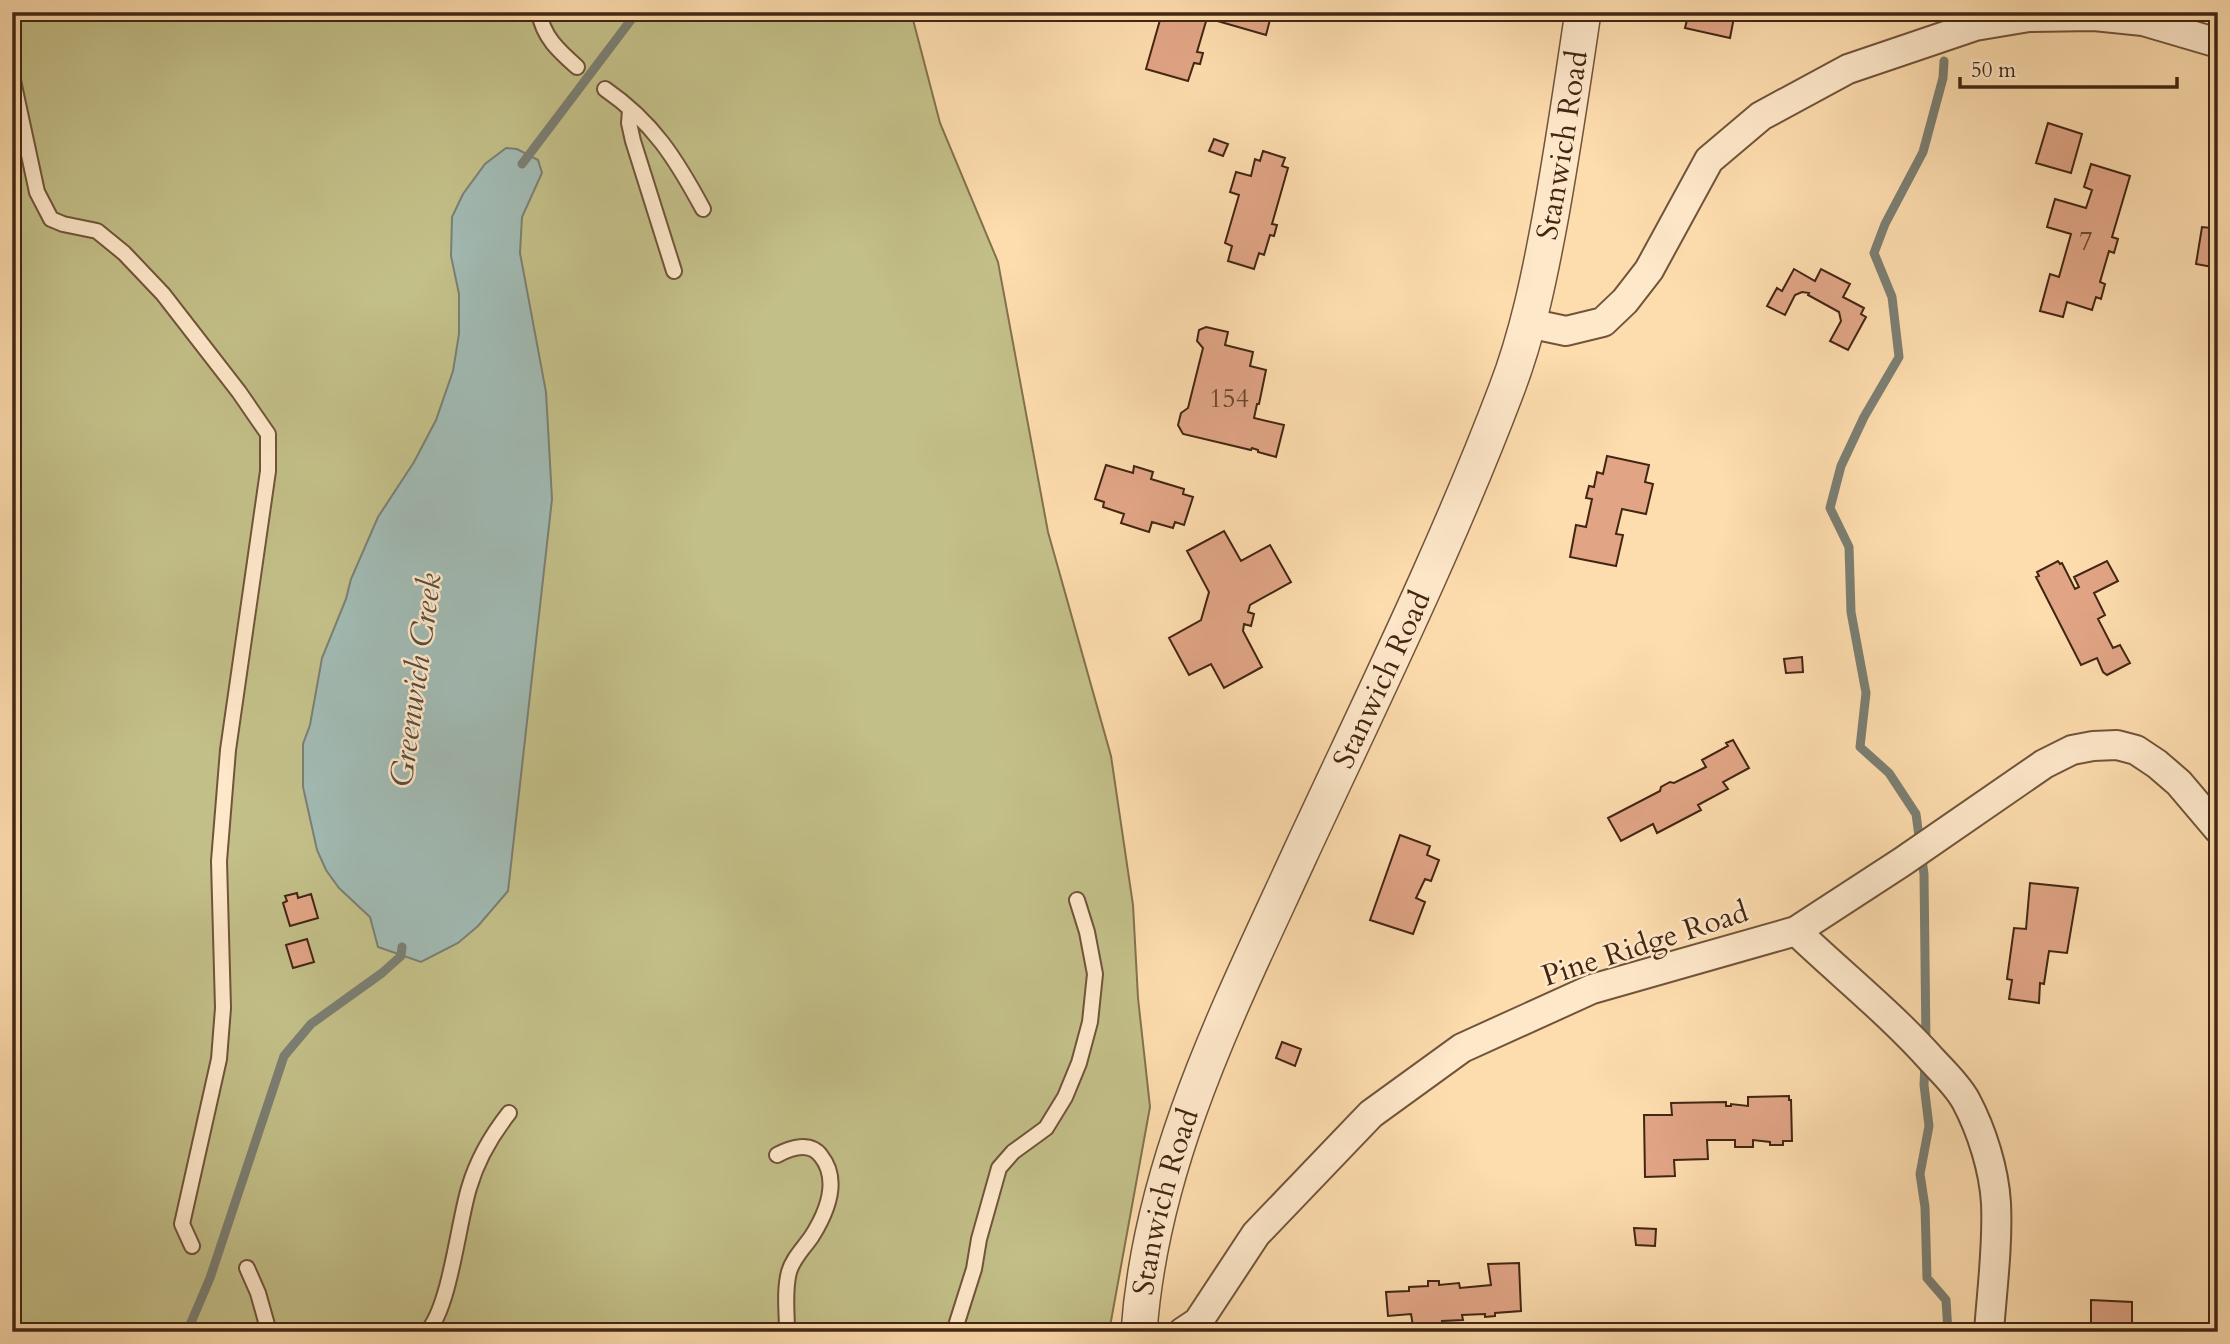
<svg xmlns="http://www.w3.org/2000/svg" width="2230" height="1344" viewBox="0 0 2230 1344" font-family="Cardo,serif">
<rect width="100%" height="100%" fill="#fddcae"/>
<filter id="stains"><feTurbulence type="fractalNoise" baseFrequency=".00286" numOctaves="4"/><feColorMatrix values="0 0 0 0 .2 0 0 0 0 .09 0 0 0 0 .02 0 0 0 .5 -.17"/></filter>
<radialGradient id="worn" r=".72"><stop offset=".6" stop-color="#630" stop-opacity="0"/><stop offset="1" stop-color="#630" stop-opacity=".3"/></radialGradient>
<path fill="#c3bf88" stroke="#82724e" stroke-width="2" d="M 12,12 L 911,12 L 940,123 L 998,262 L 1048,532 L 1111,756 L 1133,905 L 1138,998 L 1150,1107 L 1109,1332 L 12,1332 Z"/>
<path fill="#a1bab3" stroke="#7b7f73" stroke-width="2" d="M 506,148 L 517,149 L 538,160 L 542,173 L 522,217 L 520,253 L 546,392 L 552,499 L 508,891 L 478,926 L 458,943 L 421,962 L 378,947 L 370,917 L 339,888 L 326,870 L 317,850 L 303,787 L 303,744 L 310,725 L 322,658 L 346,599 L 351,579 L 378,517 L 414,462 L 436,420 L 453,371 L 459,334 L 459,294 L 451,256 L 452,217 L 463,194 L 485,164 Z"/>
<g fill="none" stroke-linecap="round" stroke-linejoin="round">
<path stroke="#7b7f73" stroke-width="9" d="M 522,164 L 637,12
M 1926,1044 L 1924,874 L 1916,814 L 1889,773 L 1860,747 L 1866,693 L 1851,612 L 1849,547 L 1830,508 L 1841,466 L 1864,417 L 1899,357 L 1892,297 L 1874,253 L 1885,224 L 1923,152 L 1943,78 L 1944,61
M 1925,1062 L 1924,1085 L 1929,1126 L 1920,1174 L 1925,1207 L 1927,1278 L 1946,1300 L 1948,1332
M 187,1332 L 210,1278 L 284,1056 L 311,1024 L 382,973 L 401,956 L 402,947"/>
</g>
<path fill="#e1a586" stroke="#422613" stroke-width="2" d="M 1166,12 L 1272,12 L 1266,35 L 1207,18 L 1197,52 L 1203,53 L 1200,64 L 1194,63 L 1188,81 L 1146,69 L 1160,20 L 1163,21 Z
M 1689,12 L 1735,12 L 1730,38 L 1685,28 Z
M 2048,123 L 2082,134 L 2071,173 L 2036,163 Z
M 1214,139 L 1228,144 L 1223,156 L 1209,151 Z
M 1263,151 L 1285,158 L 1282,166 L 1288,168 L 1272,224 L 1277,225 L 1274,236 L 1270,235 L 1264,255 L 1259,253 L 1254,269 L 1228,261 L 1232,246 L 1225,243 L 1239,195 L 1230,192 L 1236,172 L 1251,176 L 1255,159 L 1260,161 Z
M 2091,164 L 2130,176 L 2112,237 L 2118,239 L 2114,253 L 2109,251 L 2100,282 L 2105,284 L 2101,299 L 2096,297 L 2092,310 L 2067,302 L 2063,317 L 2040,311 L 2050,274 L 2059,277 L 2071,234 L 2047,227 L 2055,199 L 2086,208 L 2092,190 L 2084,187 Z
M 2215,210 L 2218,211 L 2218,268 L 2196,264 L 2202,227 L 2211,228 Z
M 12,247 L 19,247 L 19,302 L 12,302 Z
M 1794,269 L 1815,281 L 1821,269 L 1850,284 L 1843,297 L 1864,308 L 1861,314 L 1866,317 L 1848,350 L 1830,341 L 1841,321 L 1839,312 L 1808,295 L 1809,293 L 1802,292 L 1795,295 L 1785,315 L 1767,306 L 1777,288 L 1782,291 Z
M 1206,327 L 1228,332 L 1225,345 L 1253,352 L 1250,366 L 1266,370 L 1259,404 L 1257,404 L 1254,418 L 1284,425 L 1276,457 L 1258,452 L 1258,450 L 1252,448 L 1251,450 L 1183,434 L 1178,425 L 1181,413 L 1188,408 L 1203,348 L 1197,341 L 1199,330 Z
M 1607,456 L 1649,465 L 1645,482 L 1653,484 L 1646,514 L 1622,509 L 1616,534 L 1623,535 L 1616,566 L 1570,557 L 1576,525 L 1586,527 L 1592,499 L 1586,498 L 1589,486 L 1594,487 L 1597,472 L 1603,474 Z
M 1106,465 L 1133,473 L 1134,466 L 1153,472 L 1151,479 L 1184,489 L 1183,494 L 1193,497 L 1184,525 L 1175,522 L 1173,528 L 1152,522 L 1149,532 L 1121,523 L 1124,514 L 1103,507 L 1104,502 L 1095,499 Z
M 1224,531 L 1241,561 L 1270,545 L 1291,582 L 1250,605 L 1248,612 L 1254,614 L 1251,626 L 1244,624 L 1243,631 L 1262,667 L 1224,688 L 1211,664 L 1189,675 L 1169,638 L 1201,620 L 1209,592 L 1187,551 Z
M 2058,561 L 2060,564 L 2062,563 L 2075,589 L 2079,587 L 2074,577 L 2107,561 L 2118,581 L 2094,593 L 2105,615 L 2098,619 L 2113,648 L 2120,645 L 2130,663 L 2107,675 L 2103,672 L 2097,658 L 2081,665 L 2036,577 L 2039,576 L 2037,572 Z
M 1802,657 L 1803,672 L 1786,673 L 1784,659 Z
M 1733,740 L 1749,768 L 1723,782 L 1728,789 L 1698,805 L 1701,810 L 1657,833 L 1653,824 L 1621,841 L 1608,818 L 1660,791 L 1661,787 L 1670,782 L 1674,783 L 1706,767 L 1702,760 L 1728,746 L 1726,743 Z
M 1400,835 L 1430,846 L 1427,855 L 1439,860 L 1431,881 L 1425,879 L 1416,898 L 1425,902 L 1413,934 L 1370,920 Z
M 2030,883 L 2078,888 L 2067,953 L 2049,951 L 2044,984 L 2040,983 L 2039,1003 L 2009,999 L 2012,980 L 2007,979 L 2014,928 L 2026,929 Z
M 297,893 L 298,898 L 311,894 L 318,918 L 290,926 L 283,903 L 287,901 L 285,896 Z
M 307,939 L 314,962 L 293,968 L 286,945 Z
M 2218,989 L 2218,1015 L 2211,1013 Z
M 2218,1032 L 2218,1064 L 2210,1062 Z
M 1282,1042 L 1301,1049 L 1295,1066 L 1276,1058 Z
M 1789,1096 L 1789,1100 L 1791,1100 L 1792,1141 L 1783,1141 L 1783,1145 L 1770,1145 L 1770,1142 L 1753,1140 L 1753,1147 L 1735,1147 L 1735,1140 L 1707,1140 L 1708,1159 L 1674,1160 L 1675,1176 L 1645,1177 L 1644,1115 L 1672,1115 L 1671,1103 L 1726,1102 L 1726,1106 L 1731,1106 L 1731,1104 L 1748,1106 L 1748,1097 Z
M 1634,1228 L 1656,1229 L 1655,1246 L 1636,1245 Z
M 1519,1263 L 1521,1311 L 1495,1313 L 1495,1316 L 1485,1317 L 1485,1314 L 1462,1315 L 1463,1320 L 1442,1321 L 1444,1332 L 1414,1332 L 1411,1314 L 1388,1316 L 1386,1292 L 1409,1291 L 1409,1287 L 1428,1286 L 1428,1281 L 1439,1281 L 1439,1285 L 1459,1283 L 1460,1288 L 1491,1285 L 1488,1264 Z
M 2091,1300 L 2132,1302 L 2132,1332 L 2091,1331 Z"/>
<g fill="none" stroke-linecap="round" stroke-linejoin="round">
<defs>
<path id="service" d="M 539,12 C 543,37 559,51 577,67
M 12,76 L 37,192 L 51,219 L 63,224 L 97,231 L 124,253 L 163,294 L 239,392 L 268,434 L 268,471 L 228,750 L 219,861 L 223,1008 L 219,1059 L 182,1224 L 192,1246
M 605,89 C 653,122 676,159 703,209
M 630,110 L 629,123 L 633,141 L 674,271
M 777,1155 C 790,1148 810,1141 821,1156 C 840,1180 827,1212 812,1236 C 804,1248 793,1258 789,1272 C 784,1291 787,1312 787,1332
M 247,1268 L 258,1293 L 269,1332
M 427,1332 C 450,1307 458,1224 469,1188 C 477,1160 491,1136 509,1113
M 954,1332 L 974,1269 L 979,1239 L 999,1168 L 1013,1152 L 1046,1128 L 1065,1097 L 1079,1063 L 1090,1022 L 1095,974 L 1087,932 L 1077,900"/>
<path id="minor" d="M 1528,323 L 1566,331 L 1603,322 L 1625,301 L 1649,270 L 1709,160 L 1761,116 L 1848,69 L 1975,26 L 2029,17 L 2094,16 L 2143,21 L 2218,43
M 1796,931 C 1841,974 1890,1013 1932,1060 C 1944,1073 1958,1086 1966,1101 C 1982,1131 1994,1170 1996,1203 C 1998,1246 1992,1289 1989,1332
M 1183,1332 L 1198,1322 L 1256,1234 L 1371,1114 L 1462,1048 L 1592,989 L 1796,931 L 1902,862 L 2044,764 L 2072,750 L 2093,746 L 2117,745 L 2136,750 L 2157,764 L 2179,783 L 2218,829"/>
<g id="tertiary">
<path id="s1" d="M 1139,1332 C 1151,1161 1230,1007 1300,854 C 1371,701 1446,549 1506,391 C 1528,334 1540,274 1551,214 C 1563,147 1573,80 1583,12"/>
</g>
</defs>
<use href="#service" stroke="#71543a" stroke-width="18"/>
<use href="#minor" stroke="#71543a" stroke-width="32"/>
<use href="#tertiary" stroke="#71543a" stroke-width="38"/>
<use href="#service" stroke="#fee8ca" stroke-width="14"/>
<use href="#minor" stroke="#fee8ca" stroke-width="28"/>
<use href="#tertiary" stroke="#fee8ca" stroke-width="35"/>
</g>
<g text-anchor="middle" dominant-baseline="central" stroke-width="5" stroke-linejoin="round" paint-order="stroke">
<g font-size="26" fill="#6a4630">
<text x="2086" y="241">7</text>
<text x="1229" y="398">154</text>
</g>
<g font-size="30" fill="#422613" stroke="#fee8ca">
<text stroke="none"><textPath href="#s1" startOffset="1267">Stanwich Road</textPath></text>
<text stroke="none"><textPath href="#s1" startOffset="700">Stanwich Road</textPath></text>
<text transform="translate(1645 944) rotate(-18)">Pine Ridge Road</text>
<text stroke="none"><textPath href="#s1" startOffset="133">Stanwich Road</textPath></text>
</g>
<g font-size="32" font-style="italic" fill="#5a4b3b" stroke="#fee8ca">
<text transform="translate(416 680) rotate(-82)">Greenwich Creek</text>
</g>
</g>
<rect width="2230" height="1344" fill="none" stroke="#fddcae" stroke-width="42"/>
<rect x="14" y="14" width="2202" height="1316" fill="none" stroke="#422613" stroke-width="3.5"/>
<rect x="21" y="21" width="2188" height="1302" fill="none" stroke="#422613" stroke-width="2"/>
<path d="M1960 77v10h217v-10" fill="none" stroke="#422613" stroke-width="3.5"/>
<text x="1971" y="77" font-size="21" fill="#422613" stroke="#fee8ca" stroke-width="5" paint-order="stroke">50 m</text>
<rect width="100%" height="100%" filter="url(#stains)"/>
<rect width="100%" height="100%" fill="url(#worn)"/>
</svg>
